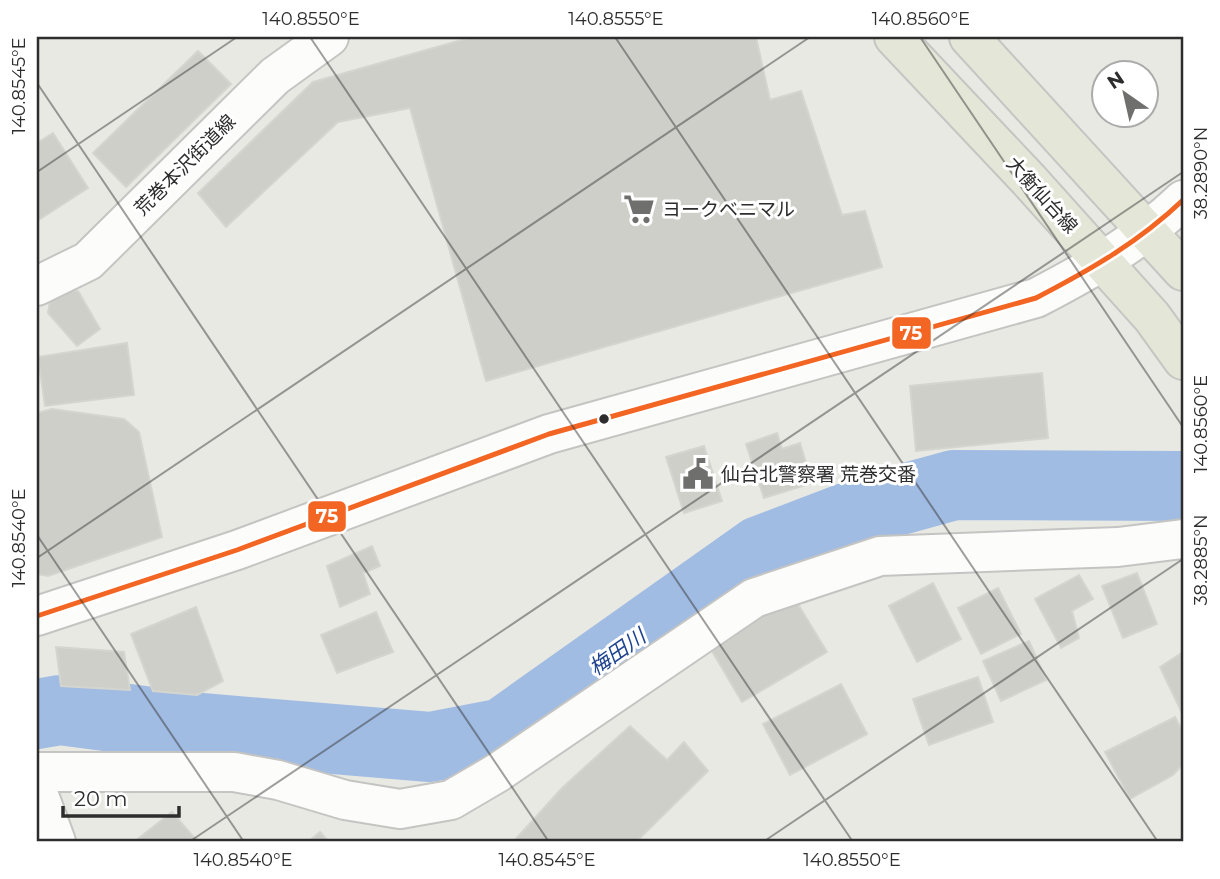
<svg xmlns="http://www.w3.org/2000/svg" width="1220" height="879" viewBox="0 0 1220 879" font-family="Montserrat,'Noto Sans JP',sans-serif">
<rect width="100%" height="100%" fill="#e9e9e4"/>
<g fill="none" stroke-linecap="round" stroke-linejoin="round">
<path stroke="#a1bce2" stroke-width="70" d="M 37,714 L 60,710 L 189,727 L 430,747 L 503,733 L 760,551 L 878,506 L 954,485 L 1183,486"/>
</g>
<path fill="#cfcfca" stroke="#d5d5d0" stroke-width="2" d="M 472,37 L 756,37 L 770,100 L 801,91 L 842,215 L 865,211 L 882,267 L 486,381 L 410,108 L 338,122 L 226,227 L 198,193 L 313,82 Z
M 198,51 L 231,84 L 126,187 L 93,153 Z
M 53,133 L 88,188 L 37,221 L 37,143 Z
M 61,291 L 78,291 L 100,329 L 77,346 L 48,313 L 50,301 Z
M 127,343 L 134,395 L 45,406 L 38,357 Z
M 1042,373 L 1048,438 L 916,451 L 910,386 Z
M 52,409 L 124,419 L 139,432 L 162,537 L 48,576 L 37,574 L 37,413 Z
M 777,433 L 782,449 L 800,443 L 812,483 L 764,498 L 746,444 Z
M 704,446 L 722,501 L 684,513 L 666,457 Z
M 372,546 L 380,566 L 363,573 L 370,594 L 340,607 L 327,566 Z
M 1137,573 L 1157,624 L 1123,638 L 1102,586 Z
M 1079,575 L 1093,599 L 1072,611 L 1079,638 L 1061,648 L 1035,599 Z
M 933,583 L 961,639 L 917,662 L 889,606 Z
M 998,588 L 1021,634 L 981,654 L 958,608 Z
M 793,596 L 827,652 L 742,702 L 709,646 Z
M 196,607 L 223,681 L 197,695 L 153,691 L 131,634 Z
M 376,612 L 393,652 L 337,673 L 321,635 Z
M 1029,641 L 1046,680 L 1001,701 L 983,661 Z
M 56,647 L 124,652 L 130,690 L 61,686 Z
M 1183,652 L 1183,715 L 1160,667 Z
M 978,677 L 993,722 L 929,745 L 913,699 Z
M 841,684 L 867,734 L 790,775 L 763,724 Z
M 1175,717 L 1183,732 L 1183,764 L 1173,775 L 1130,799 L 1105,752 Z
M 630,726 L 667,760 L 684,742 L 708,771 L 636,842 L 513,842 L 562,788 Z
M 172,812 L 198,842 L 134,842 Z
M 320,832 L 329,842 L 308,842 Z"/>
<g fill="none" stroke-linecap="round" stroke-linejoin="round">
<defs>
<path id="minor" d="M 37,286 L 88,261 L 275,76 L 329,37
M 37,616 L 237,550 L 549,434 L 1036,298 C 1090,270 1139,242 1183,200
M 37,772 L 234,772 L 278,780 L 345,800 L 400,809 L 451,800 L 497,773 L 754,598 L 880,556 L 1118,547 L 1183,539
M 37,790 L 56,842"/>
<path id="major" d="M 894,37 L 1029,180 L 1152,317 L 1183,360
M 969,37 L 1183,271"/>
</defs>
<use href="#minor" stroke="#c4c4c3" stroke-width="42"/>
<use href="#major" stroke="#c5c5c3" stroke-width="42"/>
<use href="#minor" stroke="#fcfcfb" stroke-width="38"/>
<use href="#major" stroke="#e4e6d7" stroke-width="38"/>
<defs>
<path id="bus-1" d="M 37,616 L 237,550 L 549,434 L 1036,298 C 1090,270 1139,242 1183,200"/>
</defs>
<use href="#bus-1" stroke="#fff" stroke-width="10"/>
<use href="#bus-1" stroke="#f26522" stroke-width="5"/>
</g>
<path fill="none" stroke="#2d2d2d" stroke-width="2" stroke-opacity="0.45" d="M 310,37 L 853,842M 615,37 L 1158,842M 920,37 L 1183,427M 37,83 L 549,842M 37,172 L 237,37M 37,535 L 244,842M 37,558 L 810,37M 189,842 L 1183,172M 763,842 L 1183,559"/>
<defs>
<symbol id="supermarket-bare" viewBox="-9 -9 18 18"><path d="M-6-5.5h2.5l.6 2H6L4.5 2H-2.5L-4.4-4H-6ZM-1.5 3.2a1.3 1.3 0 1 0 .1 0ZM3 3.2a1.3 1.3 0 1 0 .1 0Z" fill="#6f6f6d" stroke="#fff" stroke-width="2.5" paint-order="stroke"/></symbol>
<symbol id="civic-bare" viewBox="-9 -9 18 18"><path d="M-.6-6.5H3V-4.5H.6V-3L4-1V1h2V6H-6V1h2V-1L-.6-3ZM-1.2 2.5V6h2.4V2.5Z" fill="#6f6f6d" stroke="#fff" stroke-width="2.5" paint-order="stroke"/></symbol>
</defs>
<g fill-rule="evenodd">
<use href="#supermarket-bare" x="617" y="187" width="44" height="44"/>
<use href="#civic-bare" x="676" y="452" width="44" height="44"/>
</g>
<circle fill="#2d2d2d" stroke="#fff" stroke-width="2.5" cx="604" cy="419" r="6"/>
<g text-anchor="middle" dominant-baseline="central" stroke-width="6" stroke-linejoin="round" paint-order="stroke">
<g font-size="19" fill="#2d2d2d" stroke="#fff">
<text transform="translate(185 165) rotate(-45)">荒巻本沢街道線</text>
<text transform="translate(1042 195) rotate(48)">大衡仙台線</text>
</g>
<g font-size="19" fill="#2d2d2d" stroke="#fff" text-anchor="start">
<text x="662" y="209">ヨークベニマル</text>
<text x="721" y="474">仙台北警察署 荒巻交番</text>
</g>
<g font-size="21" font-style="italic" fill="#1e438f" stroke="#fff">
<text transform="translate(617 652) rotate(-35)">梅田川</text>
</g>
</g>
<g stroke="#fff" stroke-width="2.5">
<rect x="891" y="316" width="41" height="34" rx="7" fill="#f26522"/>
<rect x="307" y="500" width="40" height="33" rx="7" fill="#f26522"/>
</g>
<g font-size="19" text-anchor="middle" font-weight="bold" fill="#fff">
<text x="911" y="340">75</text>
<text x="327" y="523">75</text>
</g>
<rect width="1220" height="879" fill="none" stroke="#ffffff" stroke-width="77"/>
<g transform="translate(1125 94) rotate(326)"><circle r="33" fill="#ffffff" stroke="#ababab" stroke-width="2"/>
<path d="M0-5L12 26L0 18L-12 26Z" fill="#6f6f6d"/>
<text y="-10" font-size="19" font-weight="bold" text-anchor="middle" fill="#2d2d2d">N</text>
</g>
<path d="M63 806v10h116v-10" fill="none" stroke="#2d2d2d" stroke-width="3.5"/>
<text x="74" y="806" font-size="21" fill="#2d2d2d" stroke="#ffffff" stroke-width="5" paint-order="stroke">20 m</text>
<rect x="38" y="38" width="1144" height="802" fill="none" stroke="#2d2d2d" stroke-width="2.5"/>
<g font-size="18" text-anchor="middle" fill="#2d2d2d">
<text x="311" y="25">140.8550°E</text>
<text x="616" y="25">140.8555°E</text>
<text x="921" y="25">140.8560°E</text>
<text transform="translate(19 86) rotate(-90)" y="6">140.8545°E</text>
<text transform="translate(1201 173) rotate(-90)" y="6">38.2890°N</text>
<text transform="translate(1201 424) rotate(-90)" y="6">140.8560°E</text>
<text transform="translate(19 538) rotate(-90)" y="6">140.8540°E</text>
<text transform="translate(1201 560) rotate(-90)" y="6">38.2885°N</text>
<text x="243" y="866">140.8540°E</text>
<text x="547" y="866">140.8545°E</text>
<text x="852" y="866">140.8550°E</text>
</g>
</svg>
